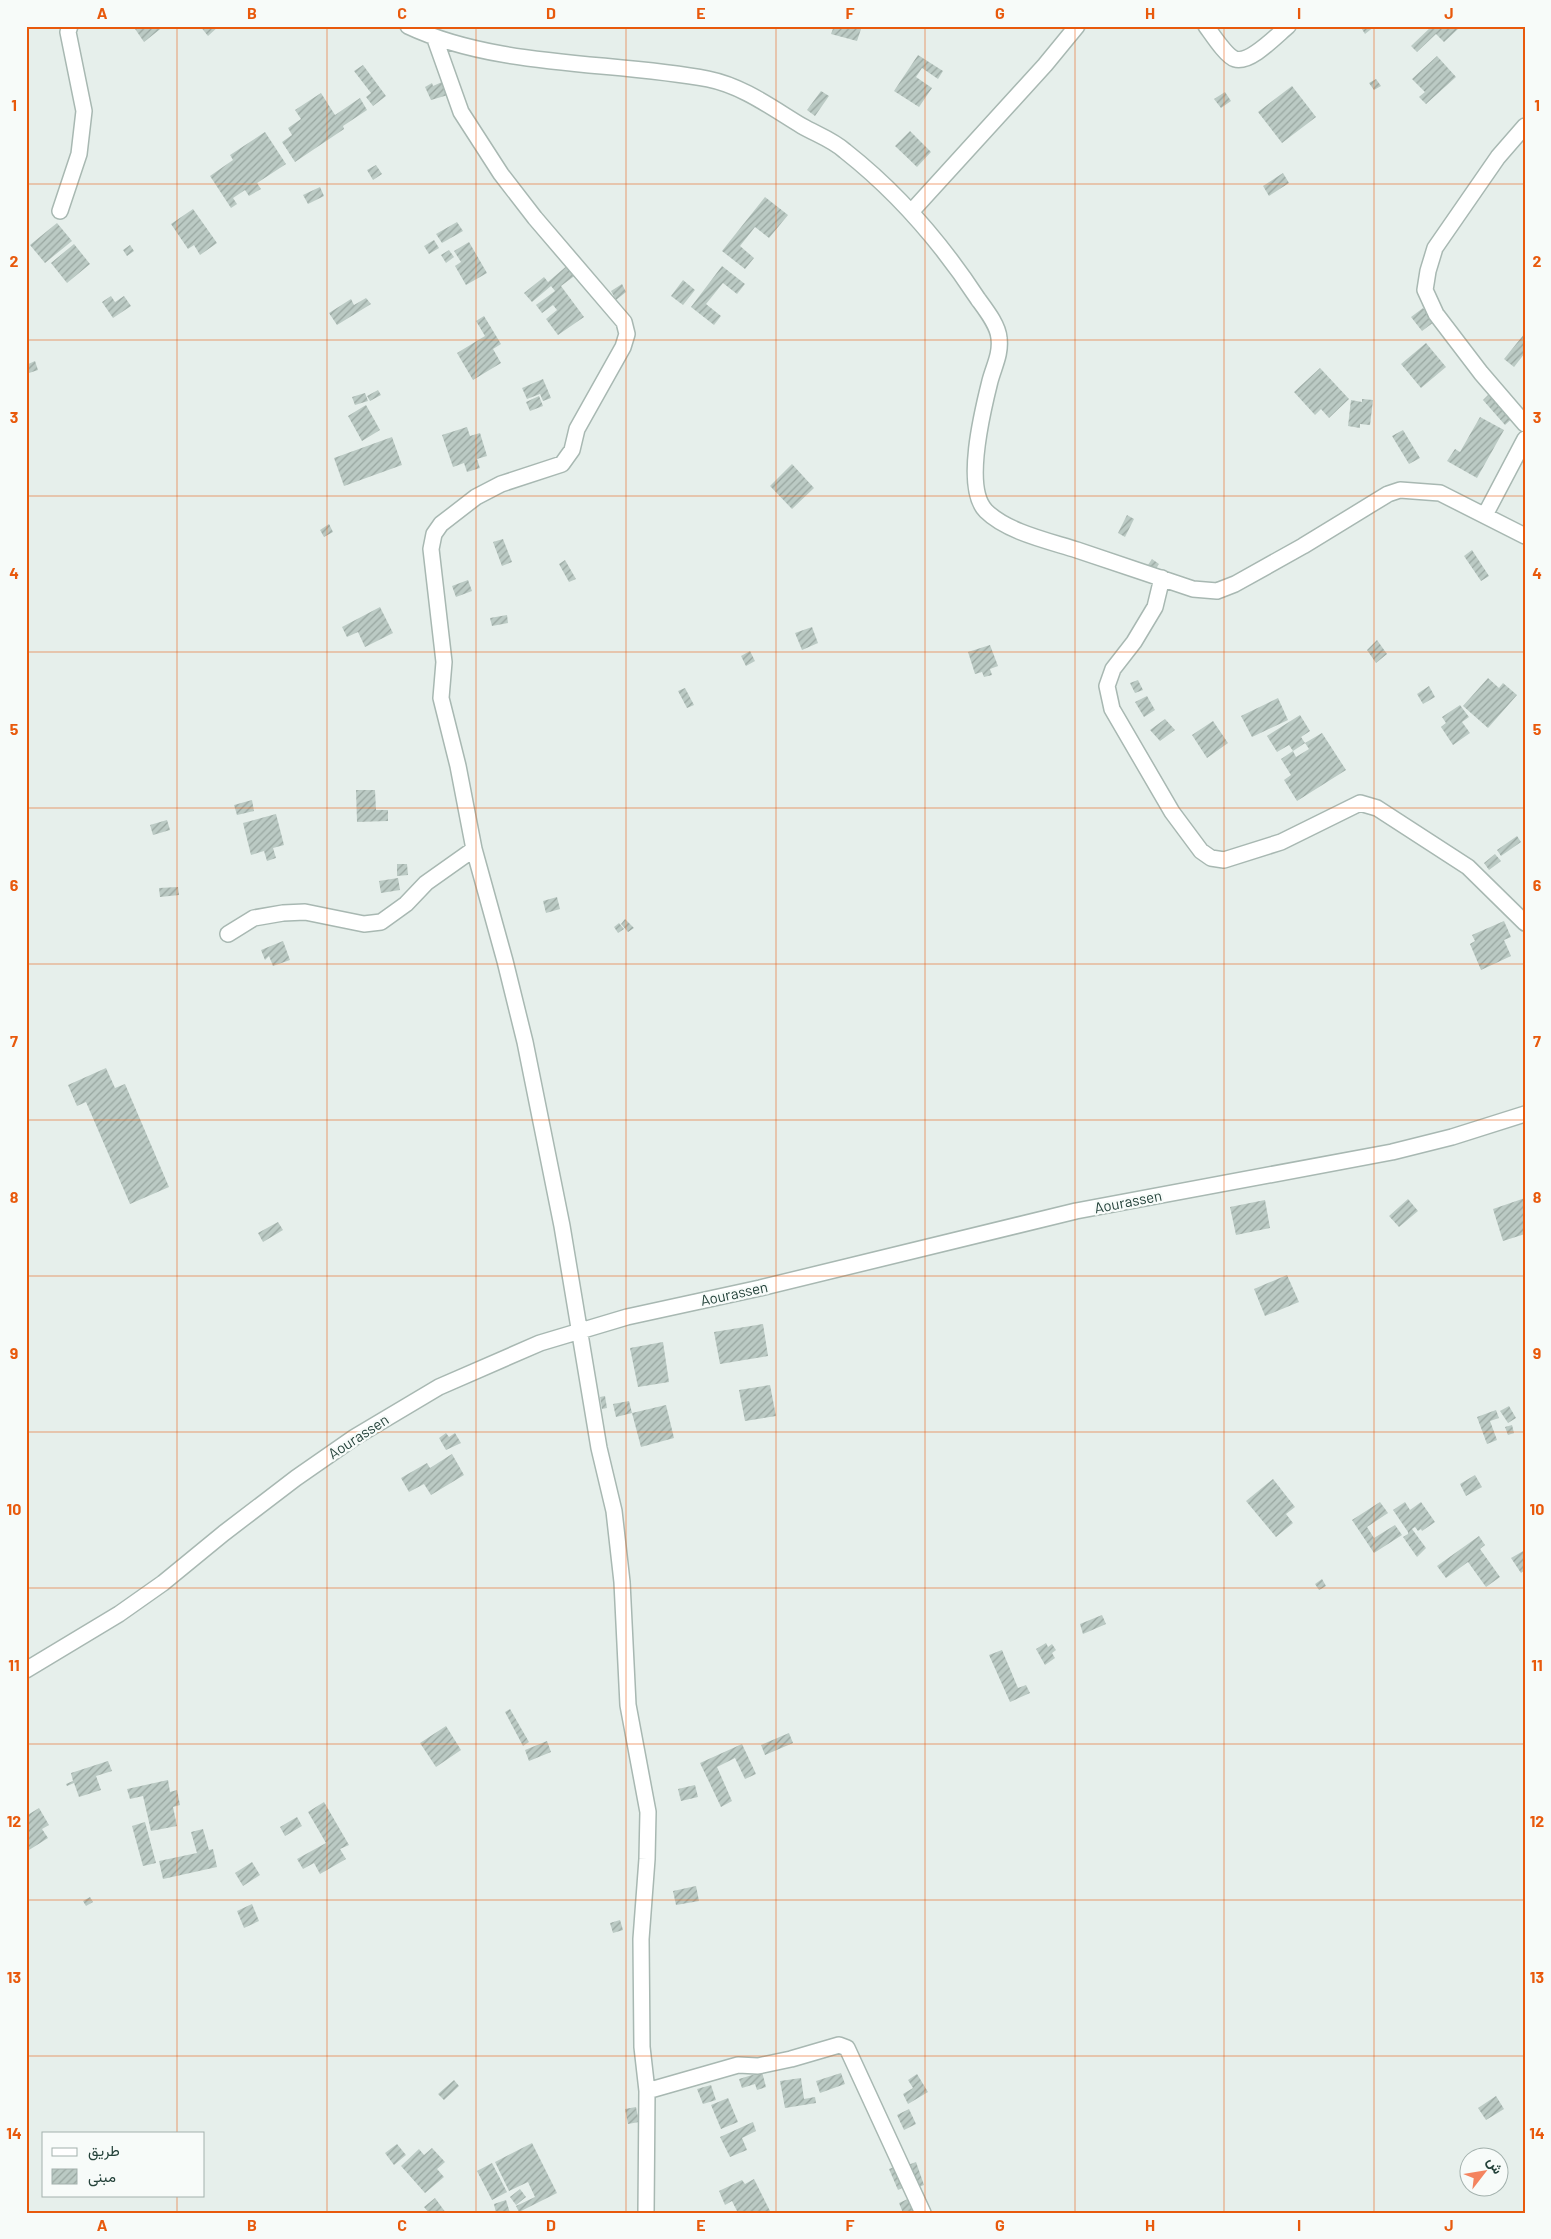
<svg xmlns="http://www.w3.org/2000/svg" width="1551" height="2239" viewBox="0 0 1551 2239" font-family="Barlow,Vazirmatn,sans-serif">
<defs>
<pattern id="building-hatch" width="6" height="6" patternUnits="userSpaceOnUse" patternTransform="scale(1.25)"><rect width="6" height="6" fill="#bbcac4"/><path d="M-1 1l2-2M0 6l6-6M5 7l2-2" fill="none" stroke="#98a6a0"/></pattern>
</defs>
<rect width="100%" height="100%" fill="#e6efeb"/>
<path fill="url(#building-hatch)" d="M 133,26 L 164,26 L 144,42 Z
M 200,26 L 219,26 L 208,36 Z
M 834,26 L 862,26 L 857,41 L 831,34 Z
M 1360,26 L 1375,26 L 1365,34 Z
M 1432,26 L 1455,26 L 1458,29 L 1444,42 L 1436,34 L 1417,52 L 1411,46 Z
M 918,55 L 943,71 L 938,79 L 922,68 L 916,77 L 932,88 L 919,107 L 894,91 Z
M 1437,56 L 1456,77 L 1426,104 L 1419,97 L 1425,92 L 1412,79 Z
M 363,65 L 386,96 L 373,106 L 366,97 L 371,93 L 354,71 Z
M 1376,79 L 1381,86 L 1374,90 L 1369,83 Z
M 442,82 L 448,95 L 431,100 L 425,87 L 432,83 L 433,86 Z
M 1292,86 L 1316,117 L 1282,143 L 1258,112 Z
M 821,91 L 829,96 L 815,116 L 807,110 Z
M 1225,92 L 1231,101 L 1221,108 L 1214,99 Z
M 321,93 L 335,115 L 360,98 L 367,110 L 343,126 L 344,129 L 295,162 L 282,142 L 292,135 L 288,128 L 301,119 L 295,110 Z
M 910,131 L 931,152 L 917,167 L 895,146 Z
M 265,132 L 286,164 L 257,183 L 261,189 L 249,196 L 245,190 L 233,198 L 237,204 L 231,208 L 210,176 L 233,160 L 230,155 Z
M 376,165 L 382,174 L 373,180 L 367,170 Z
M 1283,173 L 1289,183 L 1269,196 L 1263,186 Z
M 320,187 L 324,196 L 308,204 L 303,195 Z
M 765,197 L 788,215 L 769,238 L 755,227 L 740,246 L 754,258 L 745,269 L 722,251 Z
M 193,209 L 217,243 L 200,255 L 194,245 L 188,249 L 171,224 Z
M 457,222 L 463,231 L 442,243 L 436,234 Z
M 57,223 L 72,241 L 45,263 L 30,245 Z
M 434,240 L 439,248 L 429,254 L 424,246 Z
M 469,242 L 487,273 L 466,285 L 455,266 L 461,262 L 454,251 Z
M 74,244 L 90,264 L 67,283 L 51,263 Z
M 130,245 L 134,251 L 127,256 L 123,250 Z
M 449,250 L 454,257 L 446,263 L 441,255 Z
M 569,264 L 577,274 L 561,286 L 584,317 L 558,335 L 546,319 L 557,310 L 553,305 L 542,313 L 536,305 L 555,291 L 551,286 L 532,302 L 524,293 L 544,277 L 548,282 Z
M 722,266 L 745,284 L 737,294 L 723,283 L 706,304 L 721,316 L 714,325 L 691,307 Z
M 683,280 L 695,290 L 683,305 L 671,296 Z
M 622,284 L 626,292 L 616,300 L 611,291 Z
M 111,296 L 115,302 L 124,296 L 131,306 L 113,318 L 102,302 Z
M 366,298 L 371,304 L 337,325 L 329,313 L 351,299 L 354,305 Z
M 1423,308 L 1434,322 L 1422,331 L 1411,317 Z
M 484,316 L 501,344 L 493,349 L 501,363 L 473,380 L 457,353 L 485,336 L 476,321 Z
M 1525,333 L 1525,353 L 1514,367 L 1504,359 Z
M 1426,343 L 1446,367 L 1421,388 L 1401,364 Z
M 35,361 L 38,370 L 26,374 L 26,365 Z
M 1320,368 L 1349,399 L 1329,418 L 1321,409 L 1315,415 L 1294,392 Z
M 543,379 L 551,398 L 543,401 L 540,394 L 527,399 L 522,388 Z
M 1494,389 L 1516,415 L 1505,425 L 1483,400 Z
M 378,390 L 381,395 L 370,401 L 367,396 Z
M 365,393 L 368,401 L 355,405 L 352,397 Z
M 539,396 L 543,406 L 530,411 L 526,402 Z
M 1362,399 L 1373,400 L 1370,425 L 1360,424 L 1360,428 L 1348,426 L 1351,400 L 1362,402 Z
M 366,405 L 380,430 L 362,441 L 348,416 Z
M 1480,417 L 1504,430 L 1477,478 L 1447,461 L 1455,449 L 1460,452 Z
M 467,427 L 470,436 L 480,433 L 487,456 L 477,459 L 480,468 L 467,472 L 464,463 L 453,467 L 442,435 Z
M 1403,430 L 1420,458 L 1409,464 L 1392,436 Z
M 392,437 L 402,465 L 344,486 L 334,458 Z
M 792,464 L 814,488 L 792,509 L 770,486 Z
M 1127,515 L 1134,519 L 1125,537 L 1118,533 Z
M 329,524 L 333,532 L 324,537 L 320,530 Z
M 503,539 L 512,562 L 502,566 L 493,542 Z
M 1472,550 L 1489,576 L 1481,581 L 1464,556 Z
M 1152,559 L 1159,564 L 1155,570 L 1148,565 Z
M 565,560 L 576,579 L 569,582 L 559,564 Z
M 468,580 L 472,591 L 456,597 L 452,586 Z
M 380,607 L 393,633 L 365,647 L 358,632 L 347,637 L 342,627 Z
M 507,615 L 508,623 L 492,626 L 490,618 Z
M 812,627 L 818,643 L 802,650 L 795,633 Z
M 1377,640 L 1387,654 L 1376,663 L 1367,650 Z
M 990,645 L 998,666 L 990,669 L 992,675 L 984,677 L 982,672 L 975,674 L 968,652 Z
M 750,651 L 755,661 L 746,666 L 741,656 Z
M 1488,678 L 1499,688 L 1503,683 L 1517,695 L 1488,728 L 1463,706 Z
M 1138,680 L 1143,690 L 1135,693 L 1130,683 Z
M 1429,686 L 1435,697 L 1423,704 L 1417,694 Z
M 685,688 L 694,705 L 687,708 L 678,691 Z
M 1147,696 L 1155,710 L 1144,717 L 1135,702 Z
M 1278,698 L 1288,720 L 1252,737 L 1241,716 Z
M 1460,705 L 1469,717 L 1462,722 L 1470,733 L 1453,745 L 1441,727 L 1446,723 L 1442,717 Z
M 1300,715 L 1310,731 L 1301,737 L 1305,743 L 1322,733 L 1346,770 L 1297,801 L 1284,780 L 1291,775 L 1281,759 L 1293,751 L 1296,757 L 1309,749 L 1305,743 L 1293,751 L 1289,745 L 1277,752 L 1267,736 Z
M 1165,719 L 1175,730 L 1160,741 L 1150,730 Z
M 1213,721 L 1228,743 L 1207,758 L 1192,735 Z
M 356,790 L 375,790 L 376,810 L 388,810 L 388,821 L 357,822 Z
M 252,800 L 254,811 L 237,815 L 234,805 Z
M 276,814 L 284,845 L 273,848 L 276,858 L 267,861 L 264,851 L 251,855 L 243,823 Z
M 167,820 L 170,830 L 153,835 L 150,825 Z
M 1517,836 L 1521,842 L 1501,856 L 1497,850 Z
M 1495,854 L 1501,861 L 1489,870 L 1484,863 Z
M 397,864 L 407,864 L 408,875 L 397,876 Z
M 398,878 L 400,890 L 381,893 L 379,881 Z
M 178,887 L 179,895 L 160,897 L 159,888 Z
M 557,897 L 560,909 L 546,913 L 543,901 Z
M 625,919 L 634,928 L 628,932 L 621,924 Z
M 1504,921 L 1511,937 L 1504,940 L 1511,956 L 1481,970 L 1470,944 L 1475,941 L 1472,935 Z
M 619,923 L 624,929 L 618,933 L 614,927 Z
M 283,941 L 290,960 L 273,966 L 269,956 L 265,960 L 261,950 Z
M 106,1068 L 115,1088 L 125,1084 L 169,1187 L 130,1204 L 86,1102 L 77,1106 L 68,1085 Z
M 1525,1198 L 1525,1234 L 1503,1241 L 1493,1209 Z
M 1408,1199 L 1418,1211 L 1399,1227 L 1389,1216 Z
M 1265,1200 L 1270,1228 L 1236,1235 L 1230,1207 Z
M 278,1222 L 283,1230 L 263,1242 L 258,1233 Z
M 1287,1275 L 1299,1302 L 1265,1316 L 1254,1289 Z
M 763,1324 L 768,1356 L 720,1364 L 714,1332 Z
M 663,1342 L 669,1382 L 638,1387 L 630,1348 Z
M 770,1385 L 776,1416 L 745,1421 L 739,1390 Z
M 605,1396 L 607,1408 L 602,1409 L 600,1397 Z
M 629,1401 L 632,1413 L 616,1417 L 613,1404 Z
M 666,1405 L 674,1438 L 641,1447 L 632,1413 Z
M 1509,1406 L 1516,1418 L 1508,1423 L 1500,1411 Z
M 1496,1410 L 1499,1418 L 1490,1421 L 1497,1440 L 1487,1444 L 1477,1417 Z
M 1512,1425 L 1514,1433 L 1508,1435 L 1505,1427 Z
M 446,1433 L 449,1437 L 455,1433 L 461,1443 L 446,1450 L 439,1438 Z
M 452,1454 L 464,1475 L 431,1495 L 424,1484 L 409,1492 L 401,1478 L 427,1463 L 430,1468 Z
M 1475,1475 L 1482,1487 L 1466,1496 L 1460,1484 Z
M 1273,1479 L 1295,1507 L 1286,1514 L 1293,1523 L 1276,1537 L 1246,1501 Z
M 1380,1502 L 1388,1513 L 1367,1527 L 1374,1538 L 1395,1525 L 1402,1535 L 1374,1553 L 1352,1520 Z
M 1405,1502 L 1410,1510 L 1421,1502 L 1435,1522 L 1422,1531 L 1421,1529 L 1418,1531 L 1415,1527 L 1412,1529 L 1426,1548 L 1417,1557 L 1403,1537 L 1408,1534 L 1408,1532 L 1393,1510 Z
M 1479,1536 L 1485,1545 L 1480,1549 L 1500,1577 L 1486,1587 L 1468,1562 L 1446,1578 L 1437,1566 Z
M 1525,1550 L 1525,1570 L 1521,1573 L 1511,1558 Z
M 1322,1579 L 1326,1586 L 1319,1590 L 1315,1584 Z
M 1102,1615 L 1106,1624 L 1083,1634 L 1080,1624 Z
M 1046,1643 L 1048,1647 L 1052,1644 L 1056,1650 L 1052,1653 L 1055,1658 L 1045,1665 L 1036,1649 Z
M 1002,1650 L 1018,1688 L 1026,1685 L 1030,1693 L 1010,1702 L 989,1655 Z
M 510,1709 L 529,1742 L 523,1746 L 505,1712 Z
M 446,1726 L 461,1750 L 436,1767 L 420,1743 Z
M 789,1733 L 793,1743 L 765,1755 L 761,1745 Z
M 547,1741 L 551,1752 L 529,1761 L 525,1750 Z
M 742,1744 L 756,1774 L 745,1779 L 735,1758 L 717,1767 L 732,1801 L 721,1807 L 700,1763 Z
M 108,1761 L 112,1771 L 96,1776 L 101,1790 L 79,1797 L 74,1783 L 67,1786 L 66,1784 L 73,1781 L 71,1773 Z
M 168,1780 L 170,1792 L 177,1790 L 180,1805 L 173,1807 L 177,1826 L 151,1831 L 143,1796 L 130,1799 L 127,1789 Z
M 695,1785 L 698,1797 L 681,1801 L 678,1789 Z
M 324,1802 L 349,1845 L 340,1849 L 346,1859 L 320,1874 L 314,1863 L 303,1869 L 297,1859 L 326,1843 L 308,1812 Z
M 39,1808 L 49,1825 L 42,1829 L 48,1838 L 29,1850 L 26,1845 L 26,1816 Z
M 297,1817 L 302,1826 L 285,1836 L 280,1827 Z
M 145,1822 L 156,1863 L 143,1866 L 132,1826 Z
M 203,1829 L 209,1850 L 213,1849 L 217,1867 L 163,1879 L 159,1861 L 197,1853 L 191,1832 Z
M 252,1862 L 260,1875 L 243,1886 L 235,1873 Z
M 696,1886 L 699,1901 L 676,1905 L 673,1891 Z
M 90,1897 L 93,1902 L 86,1906 L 83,1901 Z
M 252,1904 L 259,1921 L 244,1928 L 237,1911 Z
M 620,1920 L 623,1930 L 613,1933 L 610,1923 Z
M 762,2072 L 766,2087 L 757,2090 L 755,2084 L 742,2088 L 739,2079 Z
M 841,2073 L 845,2084 L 820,2093 L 816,2081 Z
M 917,2074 L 928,2092 L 908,2104 L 903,2094 L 913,2088 L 908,2080 Z
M 801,2078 L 804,2099 L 815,2097 L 816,2103 L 785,2108 L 780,2081 Z
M 454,2080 L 459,2086 L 444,2100 L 438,2094 Z
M 711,2085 L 716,2100 L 703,2104 L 697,2089 Z
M 1496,2096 L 1504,2109 L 1486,2120 L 1478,2108 Z
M 728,2098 L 738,2122 L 721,2129 L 711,2105 Z
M 636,2107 L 639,2122 L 628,2124 L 625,2109 Z
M 909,2109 L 916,2124 L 904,2130 L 897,2115 Z
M 753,2122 L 756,2131 L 742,2138 L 747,2150 L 730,2157 L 720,2137 Z
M 532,2143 L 557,2193 L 519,2212 L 516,2206 L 535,2197 L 528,2182 L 509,2191 L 495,2162 Z
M 397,2144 L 406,2155 L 394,2165 L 385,2153 Z
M 432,2148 L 445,2162 L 437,2169 L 444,2177 L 425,2193 L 401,2166 L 419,2149 L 424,2155 Z
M 916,2162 L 924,2185 L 916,2188 L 908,2185 L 898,2190 L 889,2169 L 899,2165 L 900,2168 Z
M 492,2163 L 507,2192 L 492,2200 L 477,2171 Z
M 754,2179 L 771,2213 L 738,2213 L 732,2201 L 725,2205 L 719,2191 L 742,2180 L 745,2184 Z
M 520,2189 L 526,2197 L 516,2205 L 510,2197 Z
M 923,2192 L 932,2213 L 903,2213 L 899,2203 Z
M 435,2198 L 446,2213 L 429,2213 L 424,2207 Z
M 506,2200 L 510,2213 L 496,2213 L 494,2204 Z"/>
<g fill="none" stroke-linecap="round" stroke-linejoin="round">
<defs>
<path id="minor" d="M 408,26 C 497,68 612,61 708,79 C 743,86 772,108 802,126 C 816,134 833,140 845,151 C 897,192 942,244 978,299 C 986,310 998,325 999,338 C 1001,354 994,366 990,381 C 983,409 963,488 986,511 C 1007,532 1049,541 1077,550 C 1116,563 1154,576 1193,589 L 1217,591 L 1235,584 L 1303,546 L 1388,494 L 1400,490 L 1440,493 L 1525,536
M 1206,26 C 1212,34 1226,56 1235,59 C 1250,64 1277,35 1288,26
M 435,39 L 461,112 L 501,174 L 535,218 L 624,322 L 627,334 L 623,347 L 577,429 L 572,450 L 562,464 L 501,484 L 476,497 L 441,524 L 434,534 L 431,549 L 444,662 L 441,698 L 458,766 L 474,849 L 505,961 L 525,1042 L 562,1226 L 599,1448 L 614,1511 L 622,1582 L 628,1705 L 648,1812 L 647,1859 L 641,1939 L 642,2047 L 647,2091 L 646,2213
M 1525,126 L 1498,157 L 1435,248 L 1428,271 L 1425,290 L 1436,314 L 1481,373 L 1525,424
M 60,211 L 79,154 L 84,111 L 68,32 L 70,26
M 911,212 L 1045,65 L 1077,26
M 1485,515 L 1525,439
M 1162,578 L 1155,607 L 1134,642 L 1113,669 L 1107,686 L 1112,709 L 1172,812 L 1201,851 L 1211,858 L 1224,860 L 1281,842 L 1360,803 L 1377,808 L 1468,867 L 1525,923
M 228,934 L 254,918 L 283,913 L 305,912 L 364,924 L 381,922 L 406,904 L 426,883 L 474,849
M 26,1670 L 119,1614 L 163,1583 L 224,1533 L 296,1478 L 355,1437 L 439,1387 L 540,1343 L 627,1317 L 760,1288 L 1076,1211 L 1392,1152 L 1452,1137 L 1525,1114
M 647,2091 L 738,2065 L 758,2066 L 791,2059 L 839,2045 L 847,2048 L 923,2213"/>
</defs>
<use href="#minor" stroke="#a8b8b2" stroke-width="18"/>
<use href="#minor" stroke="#fff" stroke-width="15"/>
</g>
<path fill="none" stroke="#e8590c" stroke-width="1" stroke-opacity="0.55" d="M 177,26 L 177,2133M 327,26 L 327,2213M 476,26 L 476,2213M 626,26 L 626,2213M 776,26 L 776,2213M 925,26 L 925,2213M 1075,26 L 1075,2213M 1224,26 L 1224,2213M 1374,26 L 1374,2213M 26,184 L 1525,184M 26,340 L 1525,340M 26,496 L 1525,496M 26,652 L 1525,652M 26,808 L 1525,808M 26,964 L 1525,964M 26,1120 L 1525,1120M 26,1276 L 1525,1276M 26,1432 L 1525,1432M 26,1588 L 1525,1588M 26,1744 L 1525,1744M 26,1900 L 1525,1900M 26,2056 L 1525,2056M 177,2195 L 177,2213"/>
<g text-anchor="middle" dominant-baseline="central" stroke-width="4.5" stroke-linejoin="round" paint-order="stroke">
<g font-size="15" fill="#24423a" stroke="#f7fbf9">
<text transform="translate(1128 1201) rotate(-11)">Aourassen</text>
<text transform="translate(734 1293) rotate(-12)">Aourassen</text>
<text transform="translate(358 1436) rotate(-33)">Aourassen</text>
</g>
</g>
<rect width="1551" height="2239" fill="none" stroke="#f7fbf9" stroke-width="55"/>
<rect x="42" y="2132" width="162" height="65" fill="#f7fbf9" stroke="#a3b1ad"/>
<rect x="52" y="2148" width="25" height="8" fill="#ffffff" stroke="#a3b1ad"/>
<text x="88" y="2156" font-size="15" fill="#24423a">طريق</text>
<rect x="52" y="2169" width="25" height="15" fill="url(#building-hatch)" stroke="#a3b1ad"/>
<text x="88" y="2182" font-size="15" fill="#24423a">مبنى</text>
<g transform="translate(1484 2172) rotate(59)"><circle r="24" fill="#f7fbf9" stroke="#a3b1ad"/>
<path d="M0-4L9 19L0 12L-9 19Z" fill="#f4845f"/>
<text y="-8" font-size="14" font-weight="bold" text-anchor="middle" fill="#24423a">ش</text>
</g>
<rect x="28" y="28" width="1496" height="2184" fill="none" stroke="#e8590c" stroke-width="2"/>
<g font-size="16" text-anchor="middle" font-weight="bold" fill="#e8590c">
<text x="102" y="19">A</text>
<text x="252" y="19">B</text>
<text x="402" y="19">C</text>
<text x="551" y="19">D</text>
<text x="701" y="19">E</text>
<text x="850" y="19">F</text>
<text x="1000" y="19">G</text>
<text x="1150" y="19">H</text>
<text x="1299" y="19">I</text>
<text x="1449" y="19">J</text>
<text x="14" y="111">1</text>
<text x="1537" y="111">1</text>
<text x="14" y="267">2</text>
<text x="1537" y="267">2</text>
<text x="14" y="423">3</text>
<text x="1537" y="423">3</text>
<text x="14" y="579">4</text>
<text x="1537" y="579">4</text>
<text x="14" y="735">5</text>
<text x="1537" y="735">5</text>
<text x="14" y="891">6</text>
<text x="1537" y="891">6</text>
<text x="14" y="1047">7</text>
<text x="1537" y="1047">7</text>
<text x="14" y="1203">8</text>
<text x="1537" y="1203">8</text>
<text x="14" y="1359">9</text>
<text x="1537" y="1359">9</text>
<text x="14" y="1515">10</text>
<text x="1537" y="1515">10</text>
<text x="14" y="1671">11</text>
<text x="1537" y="1671">11</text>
<text x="14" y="1827">12</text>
<text x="1537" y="1827">12</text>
<text x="14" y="1983">13</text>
<text x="1537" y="1983">13</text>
<text x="14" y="2139">14</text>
<text x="1537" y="2139">14</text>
<text x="102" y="2231">A</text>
<text x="252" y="2231">B</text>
<text x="402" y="2231">C</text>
<text x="551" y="2231">D</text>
<text x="701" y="2231">E</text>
<text x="850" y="2231">F</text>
<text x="1000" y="2231">G</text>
<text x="1150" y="2231">H</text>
<text x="1299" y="2231">I</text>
<text x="1449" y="2231">J</text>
</g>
</svg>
